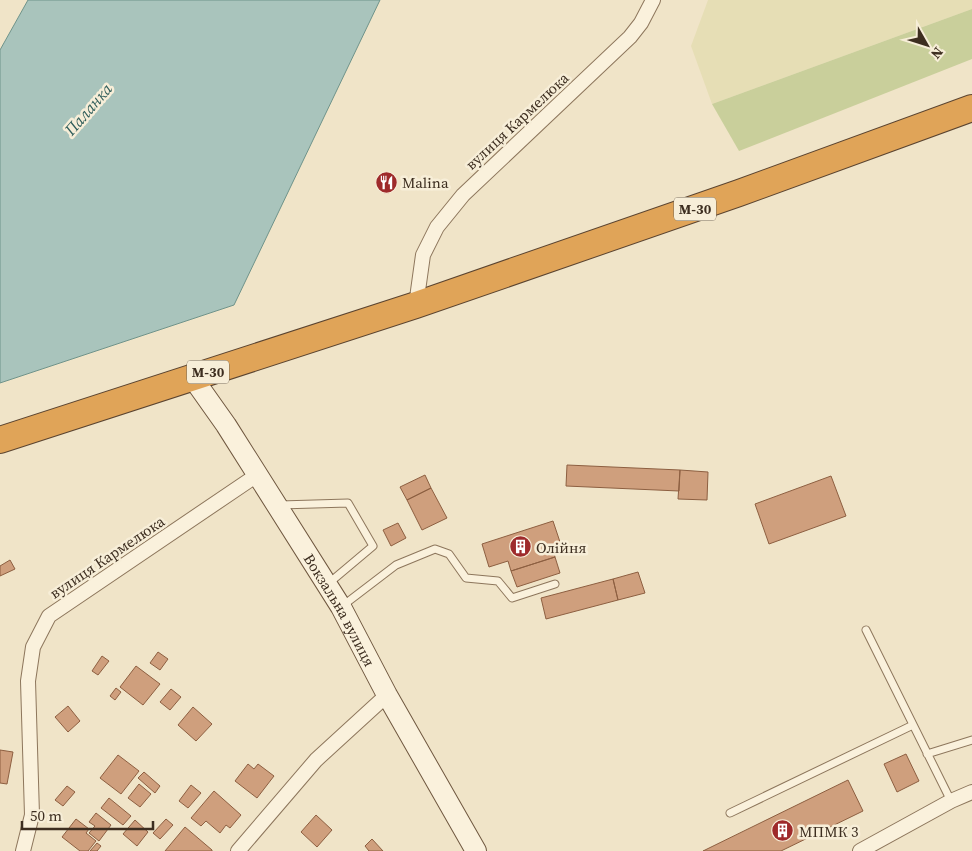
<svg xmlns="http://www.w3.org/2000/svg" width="972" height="851" viewBox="0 0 972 851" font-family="'Source Serif 4',serif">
<rect width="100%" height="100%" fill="#f0e4c8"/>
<path fill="#e6deb5" d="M 708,0 L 972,0 L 972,9 L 712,104 L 691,46 Z"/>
<path fill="#c9cf9b" d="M 972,9 L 972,59 L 739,151 L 712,104 Z"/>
<path fill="#a9c4bc" stroke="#6f938a" d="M 28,0 L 380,0 L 234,305 L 0,383 L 0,50 Z"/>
<path fill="#cf9f7d" stroke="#8d5f41" d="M 567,465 L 680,470 L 679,491 L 566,486 Z
M 680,470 L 708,472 L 707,500 L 678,499 Z
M 425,475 L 431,488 L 407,500 L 400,487 Z
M 831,476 L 846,516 L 769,544 L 755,504 Z
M 431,488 L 447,518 L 422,530 L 407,500 Z
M 553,521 L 561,545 L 553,548 L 555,557 L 511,571 L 508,561 L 489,567 L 482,544 Z
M 398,523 L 406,538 L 391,546 L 383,530 Z
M 555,557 L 560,573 L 517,587 L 511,571 Z
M 10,560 L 15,569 L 0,576 L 0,566 Z
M 638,572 L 645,593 L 618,600 L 613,579 Z
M 613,579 L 618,600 L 546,619 L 541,598 Z
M 158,652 L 168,659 L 160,670 L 150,663 Z
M 102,656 L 109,661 L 98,675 L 92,671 Z
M 136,666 L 160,684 L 143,705 L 120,687 Z
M 116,688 L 121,692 L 115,700 L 110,696 Z
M 171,689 L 181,697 L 170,710 L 160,702 Z
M 68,706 L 80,721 L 68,732 L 55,717 Z
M 193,707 L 212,724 L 196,741 L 178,725 Z
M 0,750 L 13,752 L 7,784 L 0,783 Z
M 906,754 L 919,781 L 897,792 L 884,764 Z
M 118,755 L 139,771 L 121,794 L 100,778 Z
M 248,764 L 254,769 L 258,764 L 274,776 L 257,798 L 235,781 Z
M 144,772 L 160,786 L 155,793 L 138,778 Z
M 848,780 L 863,811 L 781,851 L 703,851 Z
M 139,784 L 151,794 L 140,807 L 128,798 Z
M 191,785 L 201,793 L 188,808 L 179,801 Z
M 67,786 L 75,792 L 63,806 L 55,800 Z
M 214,791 L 241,815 L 230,828 L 226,825 L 220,833 L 206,821 L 201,826 L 191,818 Z
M 109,798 L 131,816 L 123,825 L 101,808 Z
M 96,813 L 111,825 L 99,841 L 89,833 L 95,826 L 89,822 Z
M 316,815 L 332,830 L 317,847 L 301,832 Z
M 76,819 L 89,829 L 86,833 L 96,841 L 88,851 L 80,851 L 62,837 Z
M 166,819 L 173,825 L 160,839 L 153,833 Z
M 135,820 L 148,832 L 137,846 L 123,834 Z
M 185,827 L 212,850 L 212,851 L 165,851 Z
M 372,839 L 383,851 L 369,851 L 365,846 Z
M 97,843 L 101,846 L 97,851 L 90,851 Z"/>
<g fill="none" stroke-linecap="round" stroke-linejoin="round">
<defs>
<path id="lane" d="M 280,505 L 348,503 L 373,546 L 329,583
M 341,607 L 396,565 L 435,549 L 449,554 L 466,578 L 498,581 L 512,598 L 555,584
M 866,630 L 951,801
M 927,754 L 972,740
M 730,813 L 913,725"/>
<path id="street" d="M 416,305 L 423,255 L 437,227 L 463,195 L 630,37 L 641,23 L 653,0
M 23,851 L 32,815 L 28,681 L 33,647 L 49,616 L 257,475
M 238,851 L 316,760 L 387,695
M 860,851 L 951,801 L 972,792"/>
<g id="secondary">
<path id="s1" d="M 192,377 L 226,425 L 341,607 L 387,695 L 476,851"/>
</g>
<path id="highway" d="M 0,440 L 416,305 L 739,193 L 972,108"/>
</defs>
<use href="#lane" stroke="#8d765c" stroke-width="9"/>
<use href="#street" stroke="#8d765c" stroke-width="16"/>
<use href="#secondary" stroke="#6f573f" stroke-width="22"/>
<use href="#highway" stroke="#5b4430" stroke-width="28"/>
<use href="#lane" stroke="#faf1dc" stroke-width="7"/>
<use href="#street" stroke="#faf1dc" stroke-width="14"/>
<use href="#secondary" stroke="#faf1dc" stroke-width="20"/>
<use href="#highway" stroke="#e0a458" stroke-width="26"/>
</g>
<defs>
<symbol id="restaurant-disc" viewBox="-11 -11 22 22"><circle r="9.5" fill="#9e2a2b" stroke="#f7eed8"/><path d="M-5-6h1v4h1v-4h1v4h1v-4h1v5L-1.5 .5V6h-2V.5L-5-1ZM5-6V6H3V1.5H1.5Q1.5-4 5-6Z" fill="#fff"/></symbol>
<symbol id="building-disc" viewBox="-11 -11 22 22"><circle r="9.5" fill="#9e2a2b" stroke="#f7eed8"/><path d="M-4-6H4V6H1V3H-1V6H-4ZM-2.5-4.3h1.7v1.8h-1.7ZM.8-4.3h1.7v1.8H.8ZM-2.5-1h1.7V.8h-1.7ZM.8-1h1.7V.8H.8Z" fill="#fff"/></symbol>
</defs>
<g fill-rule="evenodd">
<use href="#restaurant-disc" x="374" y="170" width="25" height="25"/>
<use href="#building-disc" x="508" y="534" width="25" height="25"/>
<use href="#building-disc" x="770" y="818" width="25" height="25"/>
</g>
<g text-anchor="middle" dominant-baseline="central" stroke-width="5" stroke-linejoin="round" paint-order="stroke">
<g fill="#f7eed8" stroke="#756857" stroke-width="1">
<rect x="674" y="197.5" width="42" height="23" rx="4"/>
<rect x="187" y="360.5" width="42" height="23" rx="4"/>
</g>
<g font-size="14" font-weight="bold" fill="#3d2e20">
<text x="695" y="209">М-30</text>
<text x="208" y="372">М-30</text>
</g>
<g font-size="15" fill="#3d2e20" stroke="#f7eed8">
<text transform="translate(517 121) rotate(-43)">вулиця Кармелюка</text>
<text transform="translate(107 557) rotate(-34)">вулиця Кармелюка</text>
<text stroke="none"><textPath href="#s1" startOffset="276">Вокзальна вулиця</textPath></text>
</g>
<g font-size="15" fill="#3d2e20" stroke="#f7eed8" text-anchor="start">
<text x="402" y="182">Malina</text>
<text x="536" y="547">Олійня</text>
<text x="799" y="831">МПМК 3</text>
</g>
<g font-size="16" font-style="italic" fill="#2f5d5a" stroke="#f7eed8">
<text transform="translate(88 109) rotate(-49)">Паланка</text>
</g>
</g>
<g transform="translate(927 45) rotate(129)" stroke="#f7eed8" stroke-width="4" paint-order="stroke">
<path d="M0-4L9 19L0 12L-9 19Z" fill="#3d2e20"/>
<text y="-8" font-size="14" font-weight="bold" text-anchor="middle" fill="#3d2e20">N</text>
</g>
<path d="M22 821v8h131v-8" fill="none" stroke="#3d2e20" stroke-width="2.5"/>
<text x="30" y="821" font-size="15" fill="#3d2e20" stroke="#f7eed8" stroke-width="4" paint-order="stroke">50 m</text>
</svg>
